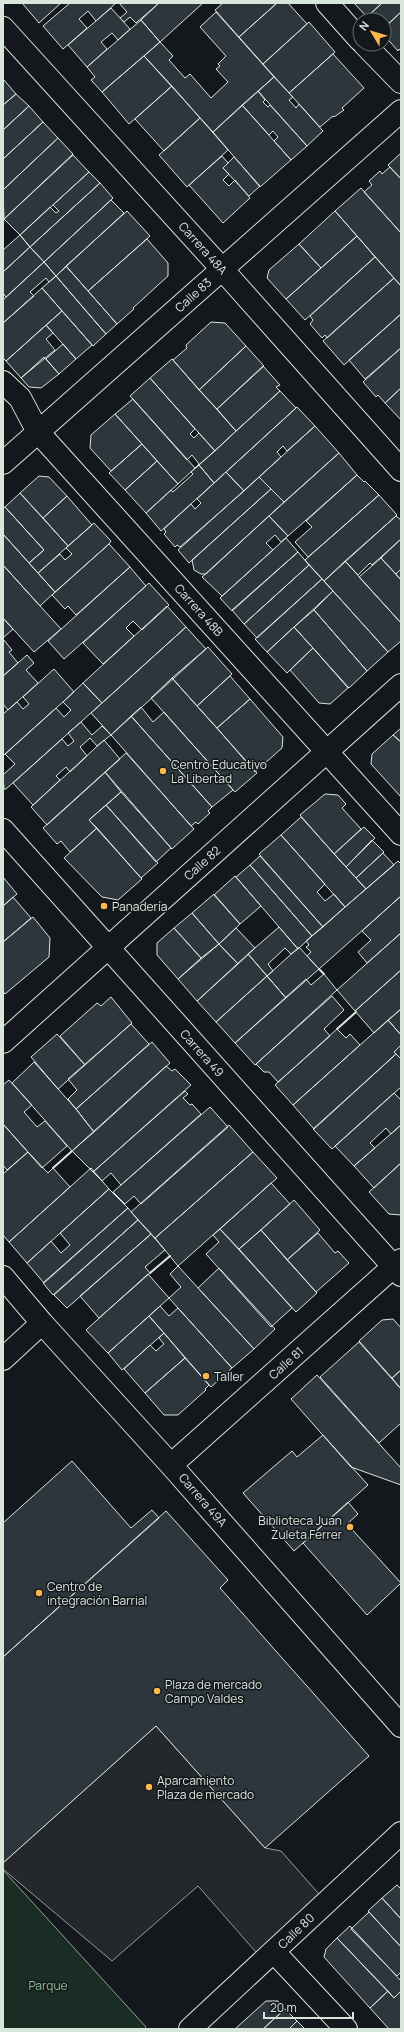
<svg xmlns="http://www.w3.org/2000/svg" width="404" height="2032" viewBox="0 0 404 2032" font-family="Manrope,sans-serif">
<rect width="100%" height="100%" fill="#14181c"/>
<path fill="#1a2d24" stroke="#939e99" d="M 3,1870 L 146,2027 L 144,2029 L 3,2029 Z"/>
<path fill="#24282b" stroke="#939e99" d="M 156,1726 L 265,1848 L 281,1851 L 326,1902 L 262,1959 L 198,1886 L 112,1961 L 3,1869 L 3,1863 Z"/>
<path fill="#2c363c" stroke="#d8e6dc" d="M 22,3 L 61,3 L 39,23 Z
M 70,3 L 116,3 L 96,21 L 88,11 L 79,19 L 87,28 L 63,49 L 43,26 Z
M 119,3 L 159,3 L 136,23 L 130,17 L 124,22 L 120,18 L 127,12 Z
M 159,3 L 203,3 L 160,42 L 141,20 Z
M 223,3 L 277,3 L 239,37 L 215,10 Z
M 277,3 L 288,3 L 307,24 L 263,64 L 239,37 Z
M 354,3 L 382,3 L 367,17 Z
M 382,3 L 401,3 L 401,12 L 384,28 L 384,20 L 370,20 L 367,17 Z
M 111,8 L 130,29 L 118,40 L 112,33 L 101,42 L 107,49 L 87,67 L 68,45 Z
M 216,12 L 274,77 L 213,132 L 144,56 L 160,42 L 173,56 L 169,60 L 185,78 L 190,74 L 211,98 L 228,82 L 216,69 L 220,66 L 218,64 L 226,56 L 200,27 Z
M 401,12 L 401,51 L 399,49 L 398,51 L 384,35 L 384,28 Z
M 141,20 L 160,42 L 102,92 L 91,80 L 95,77 L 87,67 Z
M 309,22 L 335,52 L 289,93 L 263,64 Z
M 333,54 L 364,88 L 342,108 L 344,110 L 334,117 L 333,116 L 320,127 L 289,93 Z
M 144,56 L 172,86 L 129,124 L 102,92 Z
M 274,77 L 293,97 L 289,100 L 296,108 L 299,104 L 323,131 L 307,146 L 258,91 Z
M 4,80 L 16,94 L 3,105 L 3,81 Z
M 172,86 L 200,118 L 164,151 L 135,119 Z
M 258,91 L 265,100 L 263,102 L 268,107 L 270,105 L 307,146 L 291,160 L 274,141 L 278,137 L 273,131 L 269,135 L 242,105 Z
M 16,94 L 29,106 L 3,130 L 3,105 Z
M 242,105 L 291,160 L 260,187 L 213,132 Z
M 29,106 L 43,122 L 3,159 L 3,130 Z
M 200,118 L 228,150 L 187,187 L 159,155 Z
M 43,122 L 58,138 L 3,190 L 3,159 Z
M 58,138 L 73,154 L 4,219 L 3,190 Z
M 401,153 L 401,179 L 388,165 Z
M 73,155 L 89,172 L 20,235 L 4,219 Z
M 222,156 L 228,163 L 223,168 L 229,174 L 223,180 L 229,186 L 235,180 L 250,198 L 223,223 L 189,185 Z
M 234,157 L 260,186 L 249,196 L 223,168 Z
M 390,167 L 401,179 L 401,233 L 364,192 L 372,185 L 369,181 L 380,171 L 382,174 Z
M 89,172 L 100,183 L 30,247 L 20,235 L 50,207 L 56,213 L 59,211 L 53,205 Z
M 100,183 L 113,198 L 44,262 L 30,247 Z
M 361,188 L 401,233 L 401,286 L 335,211 Z
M 111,200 L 124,213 L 56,276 L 44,262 Z
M 127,211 L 150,236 L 88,291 L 66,266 Z
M 335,211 L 357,236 L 321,268 L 299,244 Z
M 20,235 L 30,247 L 3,272 L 3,250 Z
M 357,236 L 375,257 L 305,320 L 286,299 Z
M 147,239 L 168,263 L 168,276 L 133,308 L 134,309 L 117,324 L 88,291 Z
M 299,244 L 321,268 L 286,299 L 267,278 L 269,270 Z
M 30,247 L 44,262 L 6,297 L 3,293 L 3,272 Z
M 375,257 L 394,278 L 327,338 L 325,335 L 322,338 L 310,324 L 313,320 L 310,316 Z
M 44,262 L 56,276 L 49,282 L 46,278 L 30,292 L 34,296 L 3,323 L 3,300 Z
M 66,266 L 117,324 L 106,334 L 56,276 Z
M 56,276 L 106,334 L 93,346 L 42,288 Z
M 394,278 L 401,286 L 401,314 L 344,365 L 323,341 Z
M 42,288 L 62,311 L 6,361 L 3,358 L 3,323 Z
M 62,311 L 92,345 L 76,359 L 46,325 Z
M 401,314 L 401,348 L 365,379 L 349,360 Z
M 211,322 L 225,323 L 246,346 L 199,390 L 173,360 L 187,348 L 186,345 Z
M 46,325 L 53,333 L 46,339 L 55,350 L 21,378 L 6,361 Z
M 63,344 L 76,359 L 59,374 L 46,359 Z
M 246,346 L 264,366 L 217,409 L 199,390 Z
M 401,348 L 401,388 L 385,403 L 378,395 L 376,397 L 363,382 Z
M 44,357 L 59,374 L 41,388 L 29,387 L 21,378 Z
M 172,359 L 236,431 L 215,451 L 150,378 Z
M 263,366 L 280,385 L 276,387 L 280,391 L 236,431 L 217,409 Z
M 150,378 L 195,429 L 190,434 L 194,438 L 199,433 L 215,451 L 195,468 L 199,464 L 192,455 L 187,460 L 130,396 Z
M 401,388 L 401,420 L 385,403 Z
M 280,391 L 296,408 L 214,483 L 199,465 Z
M 133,399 L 195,468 L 178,484 L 115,414 Z
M 297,407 L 315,426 L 287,451 L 283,446 L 277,452 L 281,457 L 244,491 L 226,472 Z
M 115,414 L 142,444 L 111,471 L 90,448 L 91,435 Z
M 315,426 L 339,453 L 284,502 L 259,477 Z
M 142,444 L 157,461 L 125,490 L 109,473 Z
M 339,453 L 357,475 L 288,536 L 269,516 Z
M 157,461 L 178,484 L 146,513 L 125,490 Z
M 199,465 L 214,483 L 161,531 L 146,513 L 171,490 L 173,492 L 193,474 L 191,472 Z
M 226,472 L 244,491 L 180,547 L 177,545 L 175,547 L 164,534 L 166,532 L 164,529 L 191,504 L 195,509 L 201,503 L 197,499 Z
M 357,475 L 364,482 L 365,481 L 379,495 L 308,557 L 295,542 L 312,527 L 306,521 Z
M 39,476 L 49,477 L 67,496 L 43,518 L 20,493 Z
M 259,477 L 271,489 L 189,563 L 178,550 Z
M 271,489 L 284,502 L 206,574 L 201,574 L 194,570 L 192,560 Z
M 20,493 L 68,546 L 38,573 L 29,563 L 44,550 L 5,507 Z
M 379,495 L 397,515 L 324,581 L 305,560 Z
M 67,496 L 92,525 L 68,546 L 43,518 Z
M 5,507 L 44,550 L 29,563 L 3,534 L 3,508 Z
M 269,516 L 288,536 L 281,542 L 275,535 L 266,543 L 273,550 L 222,596 L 202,577 Z
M 396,516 L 401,520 L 401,539 L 372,565 L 370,563 L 358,575 L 345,561 Z
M 94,523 L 111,541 L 109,544 L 55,592 L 38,573 L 60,554 L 65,560 L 72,554 L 66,548 Z
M 3,534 L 55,592 L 40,606 L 3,565 Z
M 286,538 L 298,552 L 232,611 L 220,598 Z
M 401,539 L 401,569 L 396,574 L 381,558 Z
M 109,544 L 130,567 L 76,615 L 68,606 L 65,609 L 52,595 Z
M 298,552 L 309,565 L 244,624 L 232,610 Z
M 381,558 L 401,580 L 401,623 L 359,577 Z
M 345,561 L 401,623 L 401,641 L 388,652 L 324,581 Z
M 3,565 L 61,629 L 34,652 L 3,618 Z
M 309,565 L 322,579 L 257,638 L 244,624 Z
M 130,567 L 146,586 L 64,659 L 48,641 Z
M 401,569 L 401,580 L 396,574 Z
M 322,579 L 333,591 L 267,652 L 255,639 Z
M 149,583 L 169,605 L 142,630 L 133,621 L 126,628 L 134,636 L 103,664 L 83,643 Z
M 333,591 L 388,652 L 367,671 L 314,610 Z
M 167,606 L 186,627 L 102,703 L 83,683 Z
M 314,610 L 367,671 L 349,688 L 294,627 Z
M 3,618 L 13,629 L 3,638 Z
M 186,627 L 206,649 L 111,735 L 91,713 Z
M 294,627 L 313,648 L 287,673 L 267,652 Z
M 3,639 L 12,650 L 9,652 L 18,663 L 3,676 Z
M 208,647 L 232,674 L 197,706 L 172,678 Z
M 313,648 L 348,688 L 330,704 L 319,703 L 290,670 Z
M 27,655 L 34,663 L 26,670 L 38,683 L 8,710 L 3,704 L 3,676 Z
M 54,669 L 74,692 L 3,756 L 3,714 L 17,702 L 23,709 L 29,704 L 23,697 Z
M 230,676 L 250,699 L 217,728 L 197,706 Z
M 172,678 L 257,773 L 235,792 L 151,698 Z
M 83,683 L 102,703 L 6,789 L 4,789 L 3,775 L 15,764 L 5,754 L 56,708 L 64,717 L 71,710 L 63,702 Z
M 250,699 L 283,737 L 282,748 L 255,772 L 217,728 Z
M 141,707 L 153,722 L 164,712 L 233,790 L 212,807 L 131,716 Z
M 131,716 L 212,807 L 208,811 L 210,813 L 198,824 L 196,822 L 191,826 L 111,735 Z
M 81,722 L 92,735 L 102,726 L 111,735 L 97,746 L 90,738 L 80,747 L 87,756 L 70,772 L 66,767 L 56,776 L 60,780 L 33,805 L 13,783 L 62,739 L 68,746 L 74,741 L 68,733 Z
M 401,728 L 401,742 L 393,735 Z
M 393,735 L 401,742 L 401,797 L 371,764 L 372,754 Z
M 104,740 L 120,759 L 47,825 L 31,807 Z
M 126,753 L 194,829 L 172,849 L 105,772 Z
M 105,772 L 121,792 L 89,820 L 97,828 L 70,852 L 61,841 L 57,844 L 43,828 Z
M 121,792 L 171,848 L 156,862 L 106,805 Z
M 325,794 L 338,795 L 346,804 L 342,808 L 361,829 L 334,854 L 300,815 Z
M 106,805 L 158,863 L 141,878 L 89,820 Z
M 301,817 L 366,889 L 345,907 L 281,835 Z
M 364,827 L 375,838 L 346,867 L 334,854 Z
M 97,828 L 142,879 L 118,900 L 102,897 L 64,858 Z
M 281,835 L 325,884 L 317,892 L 325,901 L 334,894 L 345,907 L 323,927 L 259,854 Z
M 372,840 L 384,852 L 356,878 L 346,867 Z
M 383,853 L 394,865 L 366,889 L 356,878 Z
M 260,856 L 323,927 L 312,936 L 250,865 Z
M 398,861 L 401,864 L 401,896 L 319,969 L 307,956 L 311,952 L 306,947 L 309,945 L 306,941 Z
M 250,865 L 312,936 L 298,949 L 236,877 Z
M 235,876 L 261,906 L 240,924 L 214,895 Z
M 3,877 L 17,894 L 3,906 Z
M 214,894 L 240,924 L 219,944 L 192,913 Z
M 401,896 L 401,933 L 367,963 L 358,952 L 371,940 L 362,931 Z
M 13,897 L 31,918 L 3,942 L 3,906 Z
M 192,913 L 219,944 L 201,958 L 174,928 Z
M 33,917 L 50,938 L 49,957 L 5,994 L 3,991 L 3,942 Z
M 279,927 L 298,949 L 291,954 L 285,948 L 268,964 L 273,971 L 267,976 L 248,954 Z
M 174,928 L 201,958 L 178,979 L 157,955 L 157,943 Z
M 236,928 L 255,948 L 238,964 L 219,944 Z
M 401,933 L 401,970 L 355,1011 L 337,990 Z
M 219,944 L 238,964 L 197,1001 L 178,979 Z
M 299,947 L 319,969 L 286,998 L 267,976 Z
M 248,954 L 267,976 L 216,1022 L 197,1001 Z
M 401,970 L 401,1009 L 374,1033 L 355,1011 Z
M 324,974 L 337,990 L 255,1065 L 235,1043 L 306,979 L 311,985 Z
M 267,976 L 286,998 L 235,1043 L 216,1022 Z
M 332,996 L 344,1010 L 324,1029 L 330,1036 L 278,1082 L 269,1072 L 264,1072 L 256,1064 Z
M 111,997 L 132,1023 L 85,1065 L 60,1036 L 97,1003 L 101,1006 Z
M 401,1009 L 401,1035 L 388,1020 Z
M 388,1020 L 401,1035 L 401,1045 L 394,1052 L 396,1054 L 314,1129 L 293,1105 Z
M 131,1024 L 149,1044 L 76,1109 L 68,1099 L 77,1090 L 68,1079 Z
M 337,1029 L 346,1038 L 350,1034 L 360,1045 L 293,1105 L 275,1085 Z
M 57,1034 L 85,1065 L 58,1089 L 31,1057 Z
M 152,1042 L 170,1063 L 94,1132 L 76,1109 Z
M 401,1045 L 401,1059 L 394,1052 Z
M 396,1054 L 401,1059 L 401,1087 L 332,1149 L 313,1129 Z
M 34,1062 L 76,1109 L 94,1132 L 72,1151 L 12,1083 Z
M 166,1066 L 172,1071 L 175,1069 L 191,1085 L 93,1172 L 72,1151 Z
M 9,1080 L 32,1105 L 24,1112 L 37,1127 L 45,1121 L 67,1146 L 42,1168 L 3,1124 L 3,1085 Z
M 185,1091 L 188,1094 L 183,1098 L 190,1105 L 192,1104 L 201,1114 L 121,1185 L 111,1173 L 102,1181 L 93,1172 Z
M 394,1093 L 401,1100 L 401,1125 L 391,1134 L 386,1128 L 370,1143 L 375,1148 L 354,1166 L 335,1146 Z
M 210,1107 L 228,1127 L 141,1204 L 134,1196 L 125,1204 L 113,1192 Z
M 3,1124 L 28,1152 L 7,1170 L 3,1165 Z
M 229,1125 L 253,1152 L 155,1238 L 131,1212 Z
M 401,1125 L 401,1163 L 374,1188 L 354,1166 Z
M 28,1152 L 48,1173 L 53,1168 L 70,1187 L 9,1242 L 3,1235 L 3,1174 Z
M 253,1152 L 277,1178 L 178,1266 L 155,1238 Z
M 401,1163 L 401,1215 L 389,1214 L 369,1192 Z
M 91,1168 L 109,1189 L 27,1263 L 9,1242 Z
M 271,1183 L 290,1204 L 239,1249 L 220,1229 Z
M 109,1189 L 128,1208 L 44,1283 L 27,1263 L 51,1241 L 61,1253 L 70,1245 L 60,1233 Z
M 294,1200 L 320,1230 L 287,1260 L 261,1230 Z
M 128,1208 L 138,1220 L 53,1295 L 43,1283 Z
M 138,1220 L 151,1234 L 67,1308 L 54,1295 Z
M 220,1229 L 292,1308 L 271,1327 L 206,1254 L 219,1242 L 213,1235 Z
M 261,1230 L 317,1293 L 296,1312 L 239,1249 Z
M 318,1233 L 335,1253 L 338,1251 L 349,1263 L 316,1292 L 287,1260 Z
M 151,1234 L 165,1250 L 145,1267 L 150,1273 L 99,1318 L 80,1296 Z
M 178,1266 L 254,1349 L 232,1368 L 169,1298 L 181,1287 L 170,1274 Z
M 219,1268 L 275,1329 L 254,1349 L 198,1288 Z
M 148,1274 L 169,1298 L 108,1353 L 86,1330 Z
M 160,1306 L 169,1316 L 178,1308 L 232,1368 L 211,1387 L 149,1316 Z
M 149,1316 L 164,1333 L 122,1370 L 108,1353 Z
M 393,1319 L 401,1328 L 401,1370 L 392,1378 L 359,1341 L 382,1320 Z
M 164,1333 L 185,1358 L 145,1393 L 124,1369 L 150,1345 L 156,1351 L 164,1344 L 159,1338 Z
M 359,1342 L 401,1389 L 401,1423 L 379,1443 L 320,1377 Z
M 185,1358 L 209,1385 L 205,1389 L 206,1390 L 178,1415 L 164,1415 L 145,1393 Z
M 401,1370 L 401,1389 L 392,1378 Z
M 317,1375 L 401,1468 L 401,1485 L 351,1467 L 291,1399 Z
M 323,1435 L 368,1485 L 294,1551 L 243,1493 L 292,1451 L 297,1457 Z
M 72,1461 L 131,1528 L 152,1510 L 159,1518 L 3,1657 L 3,1523 Z
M 348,1502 L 358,1514 L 347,1524 L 401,1583 L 367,1615 L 303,1543 Z
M 166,1511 L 228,1580 L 220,1588 L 369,1756 L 265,1848 L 156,1726 L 3,1863 L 3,1657 Z
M 397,1885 L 401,1889 L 401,1919 L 382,1898 Z
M 382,1898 L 401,1919 L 401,1947 L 368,1911 Z
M 369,1912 L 401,1947 L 401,1972 L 397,1976 L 351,1929 Z
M 350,1926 L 401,1981 L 401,1991 L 394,1998 L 337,1938 Z
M 337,1938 L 388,1991 L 370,2008 L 324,1957 L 326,1949 Z
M 388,1991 L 394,1998 L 401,1991 L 401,2029 L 389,2029 L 370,2008 Z
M 266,2001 L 278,2001 L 285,2009 L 263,2029 L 235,2029 Z
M 285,2009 L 297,2021 L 289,2029 L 263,2029 Z
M 297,2021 L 305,2029 L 289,2029 Z"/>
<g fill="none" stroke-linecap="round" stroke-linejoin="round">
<defs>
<path id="minor" d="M 327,3 L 360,40
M 3,28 L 222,269 L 401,470
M 364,44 L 401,82
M 3,382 L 20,398 L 38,432 L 401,834
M 3,463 L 401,111
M 3,1042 L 401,685
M 3,1277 L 42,1323 L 171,1465 L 401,1726
M 3,1359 L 42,1323
M 171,1465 L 401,1260
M 274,1952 L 346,2029
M 190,2029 L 401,1833"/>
<path id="tertiary" d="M 3,830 L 401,1275"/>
</defs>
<use href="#minor" stroke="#d8e6dc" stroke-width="24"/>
<use href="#tertiary" stroke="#d8e6dc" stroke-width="24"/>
<use href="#minor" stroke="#14181c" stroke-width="22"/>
<use href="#tertiary" stroke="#14181c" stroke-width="22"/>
<path stroke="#d8e6dc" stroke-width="2" d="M 319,969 L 324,974
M 337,1029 L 356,1012
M 53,1168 L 72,1151
M 150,1273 L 170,1256"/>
</g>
<g fill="#ffb74d" stroke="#14181c" stroke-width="1.5">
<circle cx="163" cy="771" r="4"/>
<circle cx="104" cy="906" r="4"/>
<circle cx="206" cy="1376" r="4"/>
<circle cx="350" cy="1527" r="4"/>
<circle cx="39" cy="1593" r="4"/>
<circle cx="157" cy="1691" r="4"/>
<circle cx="149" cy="1787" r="4"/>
</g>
<g text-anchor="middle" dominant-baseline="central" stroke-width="3" stroke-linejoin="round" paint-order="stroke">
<g font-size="12" fill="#d8e6dc" stroke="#14181c">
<text transform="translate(203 248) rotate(48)">Carrera 48A</text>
<text transform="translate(193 295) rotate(-42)">Calle 83</text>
<text transform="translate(199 610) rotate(48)">Carrera 48B</text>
<text transform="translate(202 863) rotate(-42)">Calle 82</text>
<text transform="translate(202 1053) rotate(48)">Carrera 49</text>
<text transform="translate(286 1363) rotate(-42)">Calle 81</text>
<text transform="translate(203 1500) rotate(49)">Carrera 49A</text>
<text transform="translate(296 1931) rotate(-44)">Calle 80</text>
</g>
<g font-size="12" fill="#d8e6dc" stroke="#14181c" text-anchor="start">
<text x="171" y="764">Centro Educativo<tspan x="171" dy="14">La Libertad</tspan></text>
<text x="112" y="906">Panadería</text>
<text x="214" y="1376">Taller</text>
<text x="342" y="1520" text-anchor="end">Biblioteca Juan<tspan x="342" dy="14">Zuleta Ferrer</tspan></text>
<text x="47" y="1586">Centro de<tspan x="47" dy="14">integración Barrial</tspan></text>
<text x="165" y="1684">Plaza de mercado<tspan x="165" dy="14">Campo Valdes</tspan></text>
<text x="157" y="1780">Aparcamiento<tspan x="157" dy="14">Plaza de mercado</tspan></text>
</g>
<g font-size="12" fill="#8ac095" stroke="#14181c">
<text x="48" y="1985">Parque</text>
</g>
</g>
<rect width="404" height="2032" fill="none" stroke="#d8e6dc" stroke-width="8"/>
<g transform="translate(372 32) rotate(308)"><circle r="19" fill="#14181c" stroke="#626a69"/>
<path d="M0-3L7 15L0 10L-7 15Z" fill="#ffb74d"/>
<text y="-6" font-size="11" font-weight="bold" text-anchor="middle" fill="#d8e6dc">N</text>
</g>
<path d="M264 2012v6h89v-6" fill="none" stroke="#d8e6dc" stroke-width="2"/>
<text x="270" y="2012" font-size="12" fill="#d8e6dc" stroke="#14181c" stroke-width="3" paint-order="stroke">20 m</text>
</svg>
